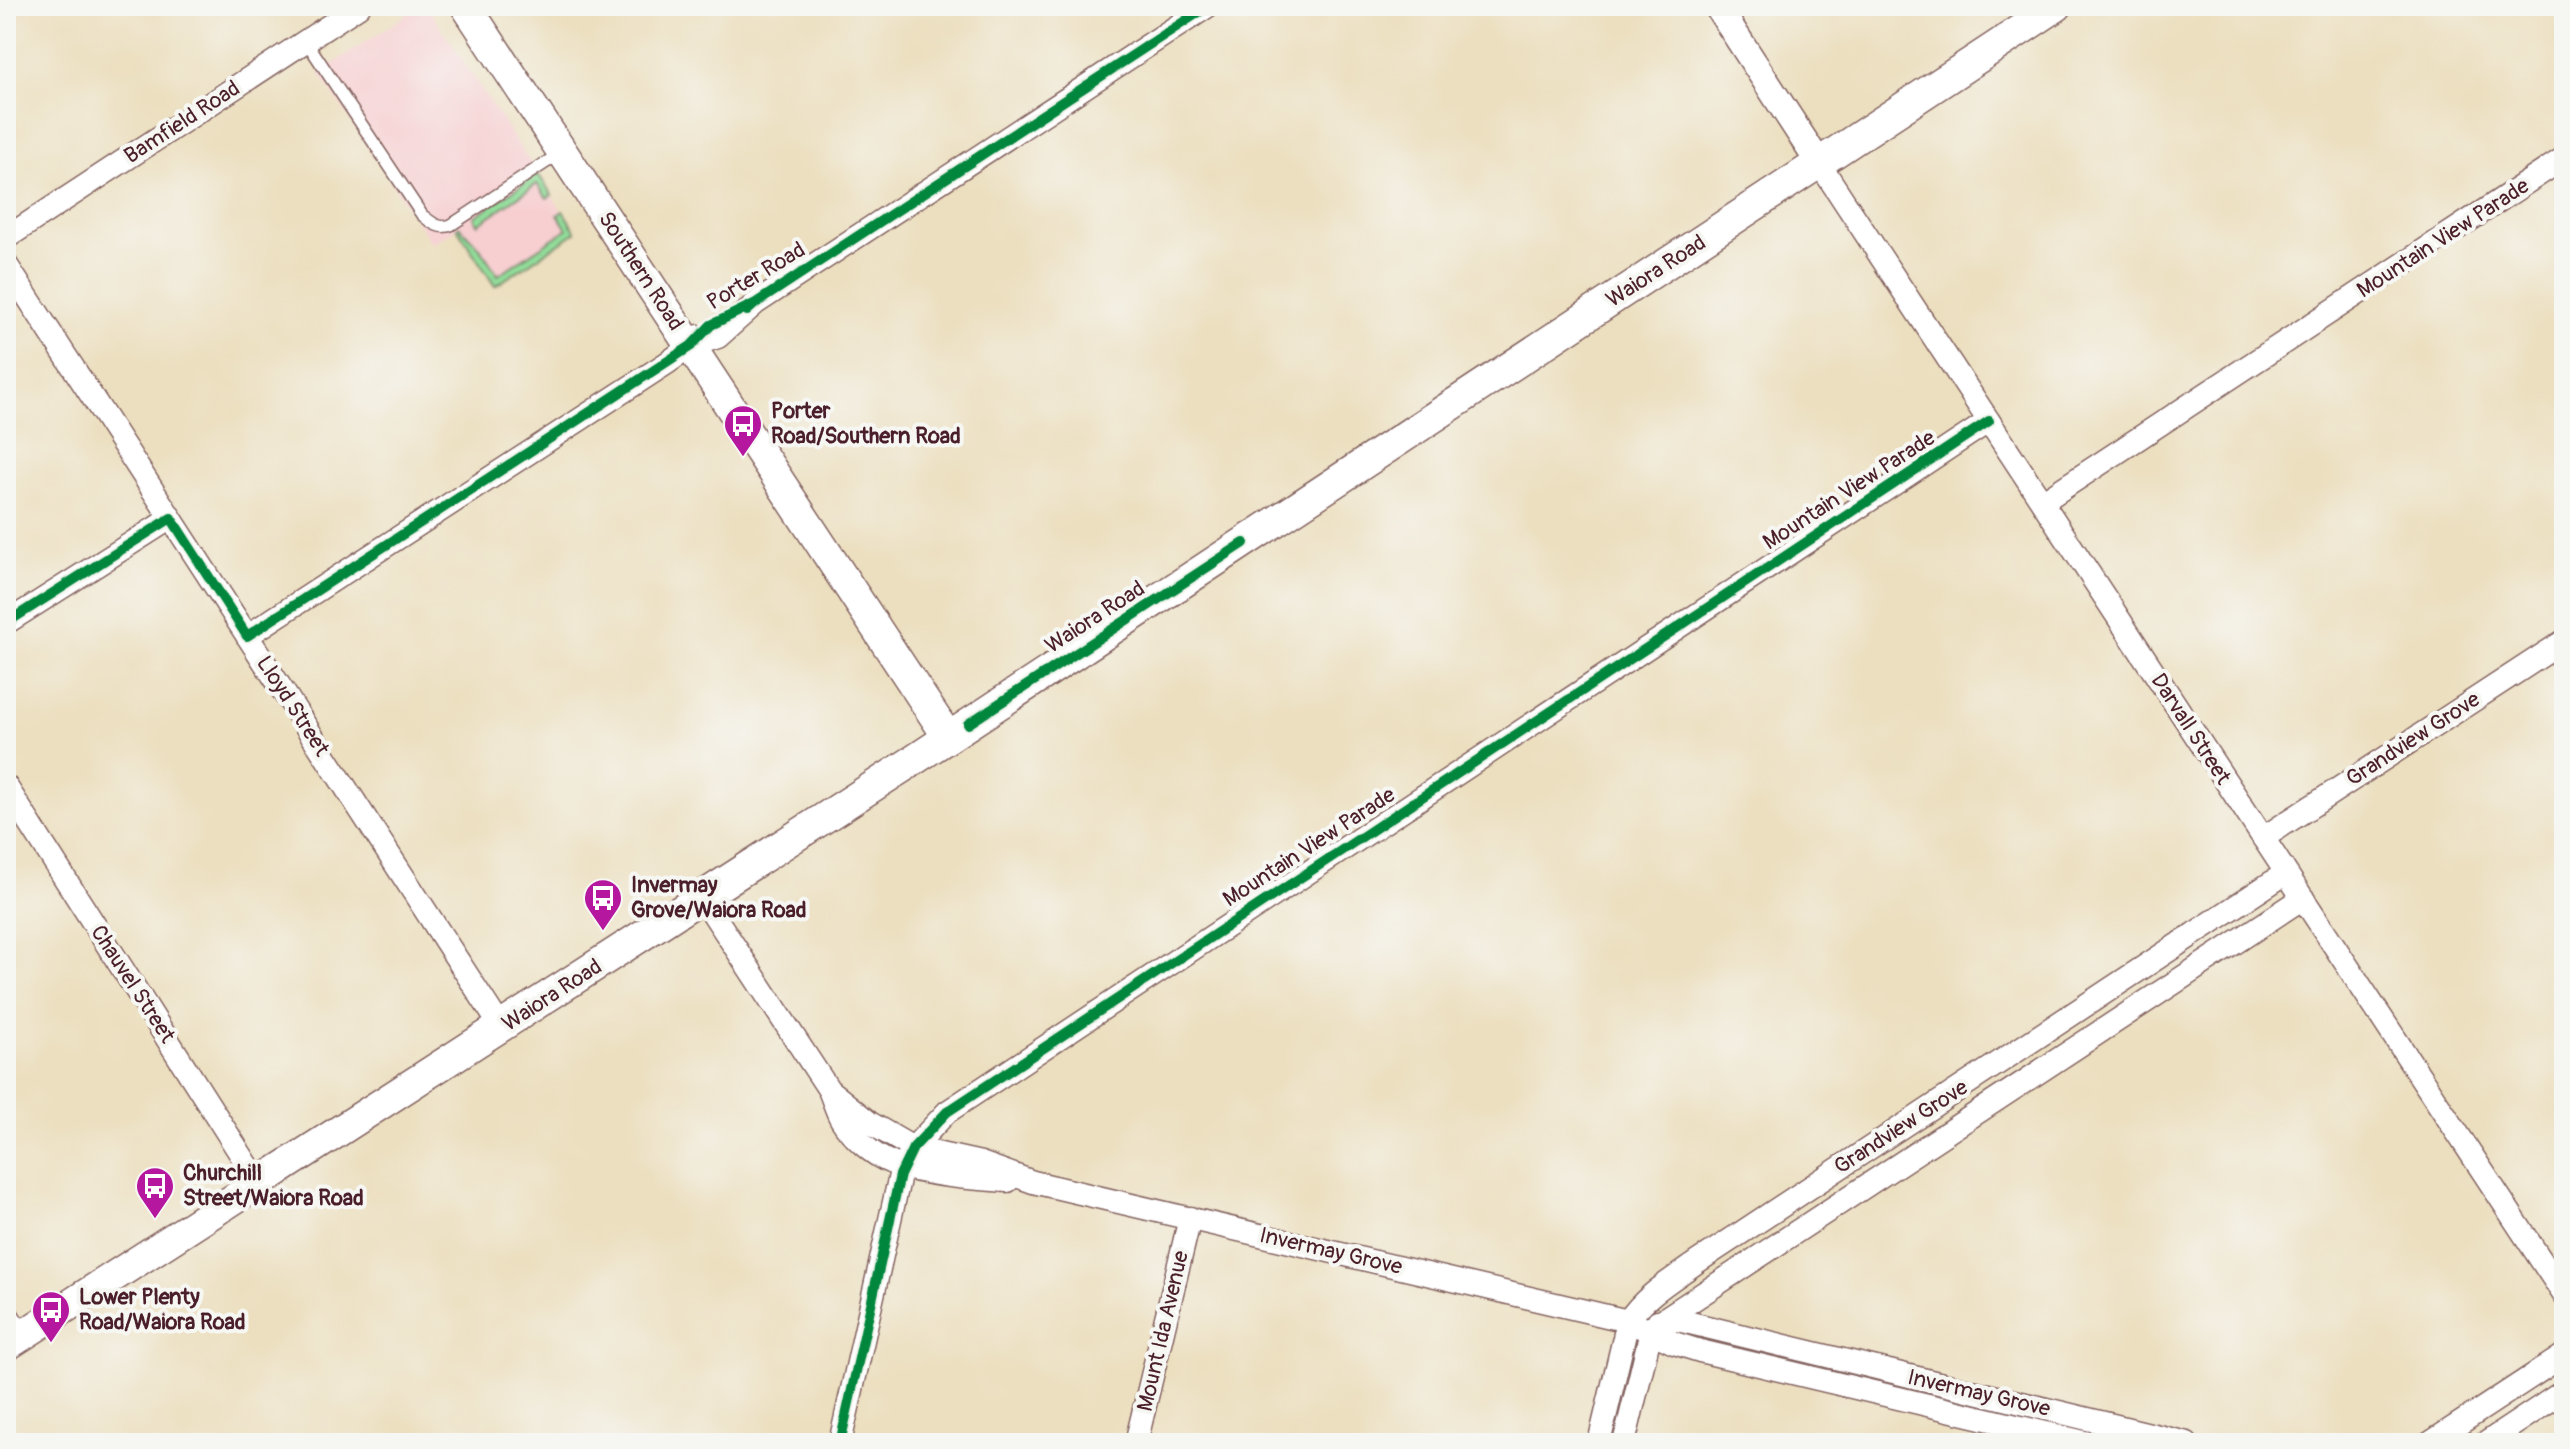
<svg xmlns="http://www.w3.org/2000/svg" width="2570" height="1449" viewBox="0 0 2570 1449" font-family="Pangolin,sans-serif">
<rect width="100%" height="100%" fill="#f6f6f2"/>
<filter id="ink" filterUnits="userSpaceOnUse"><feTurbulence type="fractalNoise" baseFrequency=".0125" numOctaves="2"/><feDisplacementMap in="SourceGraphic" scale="16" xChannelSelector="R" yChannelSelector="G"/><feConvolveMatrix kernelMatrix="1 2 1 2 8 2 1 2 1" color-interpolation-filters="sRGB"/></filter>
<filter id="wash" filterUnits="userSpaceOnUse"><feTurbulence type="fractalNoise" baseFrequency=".006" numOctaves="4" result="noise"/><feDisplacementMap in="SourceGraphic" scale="32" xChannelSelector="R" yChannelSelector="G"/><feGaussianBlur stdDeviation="1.8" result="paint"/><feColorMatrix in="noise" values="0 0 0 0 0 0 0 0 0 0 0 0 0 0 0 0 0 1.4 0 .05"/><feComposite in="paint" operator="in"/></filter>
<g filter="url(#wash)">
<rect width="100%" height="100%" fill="#ecdfbf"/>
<path fill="#f7cfd1" d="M 417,8 L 430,11 L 576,232 L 495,286 L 457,228 L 432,244 L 319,73 Z"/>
<path fill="#93de9b" stroke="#6e7e63" stroke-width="2" d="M 538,174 L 552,195 L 547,198 L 537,184 L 478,224 L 474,217 Z
M 563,211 L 576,232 L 495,286 L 457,228 L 459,226 L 480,248 L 498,275 L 567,229 L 558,215 Z"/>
</g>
<g filter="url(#ink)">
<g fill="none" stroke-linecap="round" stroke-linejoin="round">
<defs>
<path id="service" d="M 306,41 L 422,215 C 431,222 439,230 451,225 L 562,152"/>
<path id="minor" d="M 1819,163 L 2564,1295
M 6,238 L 359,6
M 6,264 L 501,1027
M 691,346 L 718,337 L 756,303 L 1208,6
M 2042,502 L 2564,158
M 6,623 L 171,518
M 247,636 L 667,363 L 691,346 L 699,336
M 6,786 L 259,1183
M 2263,838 L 2564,641
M 702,897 L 829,1090 C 833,1099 836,1110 841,1119 C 852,1137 872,1155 892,1163 C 919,1175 977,1179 1008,1181
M 829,1090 L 870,1123 L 913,1148 L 981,1163 L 1033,1182 L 1628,1321 L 1674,1343 L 1700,1351 L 2088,1443
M 6,1313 L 21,1336
M 1658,1321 L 1678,1320 L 2187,1443
M 840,1443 L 900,1175 L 913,1148 L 947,1112 L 1989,421
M 1136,1443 L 1190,1218
M 1599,1443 L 1628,1321 C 1645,1295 1672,1280 1697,1262 L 2286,873
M 1624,1443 L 1652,1327 L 2303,898
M 2430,1443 L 2564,1355
M 2486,1443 L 2564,1391"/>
<path id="tertiary" d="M 1717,6 L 1819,163"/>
<path id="secondary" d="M 466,6 L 948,737
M 6,1346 L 914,760 L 2057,6"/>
</defs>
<use href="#service" stroke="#83625f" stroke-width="14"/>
<use href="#minor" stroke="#83625f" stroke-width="25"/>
<use href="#tertiary" stroke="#83625f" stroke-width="29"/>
<use href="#secondary" stroke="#83625f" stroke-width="33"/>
<use href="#service" stroke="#fff" stroke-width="11"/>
<use href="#minor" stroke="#fff" stroke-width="22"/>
<use href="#tertiary" stroke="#fff" stroke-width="26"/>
<use href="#secondary" stroke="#fff" stroke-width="30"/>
<defs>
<path id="cycleway" d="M 747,311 L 756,303 L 1208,6
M 6,623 L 171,518 L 247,636 L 691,346 L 711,325 L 756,303
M 968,724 L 1244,543
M 840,1443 L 900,1175 L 913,1148 L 947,1112 L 1989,421"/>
</defs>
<use href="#cycleway" stroke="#f6f6f2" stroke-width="15"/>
<use href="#cycleway" stroke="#00873e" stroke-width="10"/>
</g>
</g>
<defs>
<symbol id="bus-pin" viewBox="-11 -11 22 30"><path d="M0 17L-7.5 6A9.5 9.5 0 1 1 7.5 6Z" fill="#b5179e" stroke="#f6f6f2"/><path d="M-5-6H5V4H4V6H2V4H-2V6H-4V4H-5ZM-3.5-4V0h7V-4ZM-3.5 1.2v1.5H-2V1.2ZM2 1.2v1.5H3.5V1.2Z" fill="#fff"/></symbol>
</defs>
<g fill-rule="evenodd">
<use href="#bus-pin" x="721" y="402" width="44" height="60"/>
<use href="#bus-pin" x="581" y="876" width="44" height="60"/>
<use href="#bus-pin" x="133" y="1164" width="44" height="60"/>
<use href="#bus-pin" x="29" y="1288" width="44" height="60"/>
</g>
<g text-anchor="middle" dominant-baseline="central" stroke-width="8" stroke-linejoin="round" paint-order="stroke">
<g font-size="22" fill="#4a1f2b" stroke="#f6f6f2">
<text transform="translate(182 122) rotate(-33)">Bamfield Road</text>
<text transform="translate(2443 238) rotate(-33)">Mountain View Parade</text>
<text transform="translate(641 271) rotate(57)">Southern Road</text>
<text transform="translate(1656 271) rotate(-33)">Waiora Road</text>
<text transform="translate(756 276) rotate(-31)">Porter Road</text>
<text transform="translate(1849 490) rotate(-33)">Mountain View Parade</text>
<text transform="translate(1095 617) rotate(-33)">Waiora Road</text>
<text transform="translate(293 706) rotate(57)">Lloyd Street</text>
<text transform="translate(2191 729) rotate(57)">Darvall Street</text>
<text transform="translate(2413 739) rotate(-33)">Grandview Grove</text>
<text transform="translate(1309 847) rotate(-33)">Mountain View Parade</text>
<text transform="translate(133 984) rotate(57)">Chauvel Street</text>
<text transform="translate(552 995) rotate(-33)">Waiora Road</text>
<text transform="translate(1901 1127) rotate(-33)">Grandview Grove</text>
<text transform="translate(1331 1251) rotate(13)">Invermay Grove</text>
<text transform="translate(1163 1331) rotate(-77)">Mount Ida Avenue</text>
<text transform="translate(1979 1393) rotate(13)">Invermay Grove</text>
</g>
<g font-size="22" font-weight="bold" fill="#4a1f2b" stroke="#f6f6f2" text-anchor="start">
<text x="771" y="411">Porter<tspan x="771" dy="25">Road/Southern Road</tspan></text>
<text x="631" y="885">Invermay<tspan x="631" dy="25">Grove/Waiora Road</tspan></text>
<text x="183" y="1173">Churchill<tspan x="183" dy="25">Street/Waiora Road</tspan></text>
<text x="79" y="1297">Lower Plenty<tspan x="79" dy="25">Road/Waiora Road</tspan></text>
</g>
</g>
<rect width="2570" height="1449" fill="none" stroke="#f6f6f2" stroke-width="32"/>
</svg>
